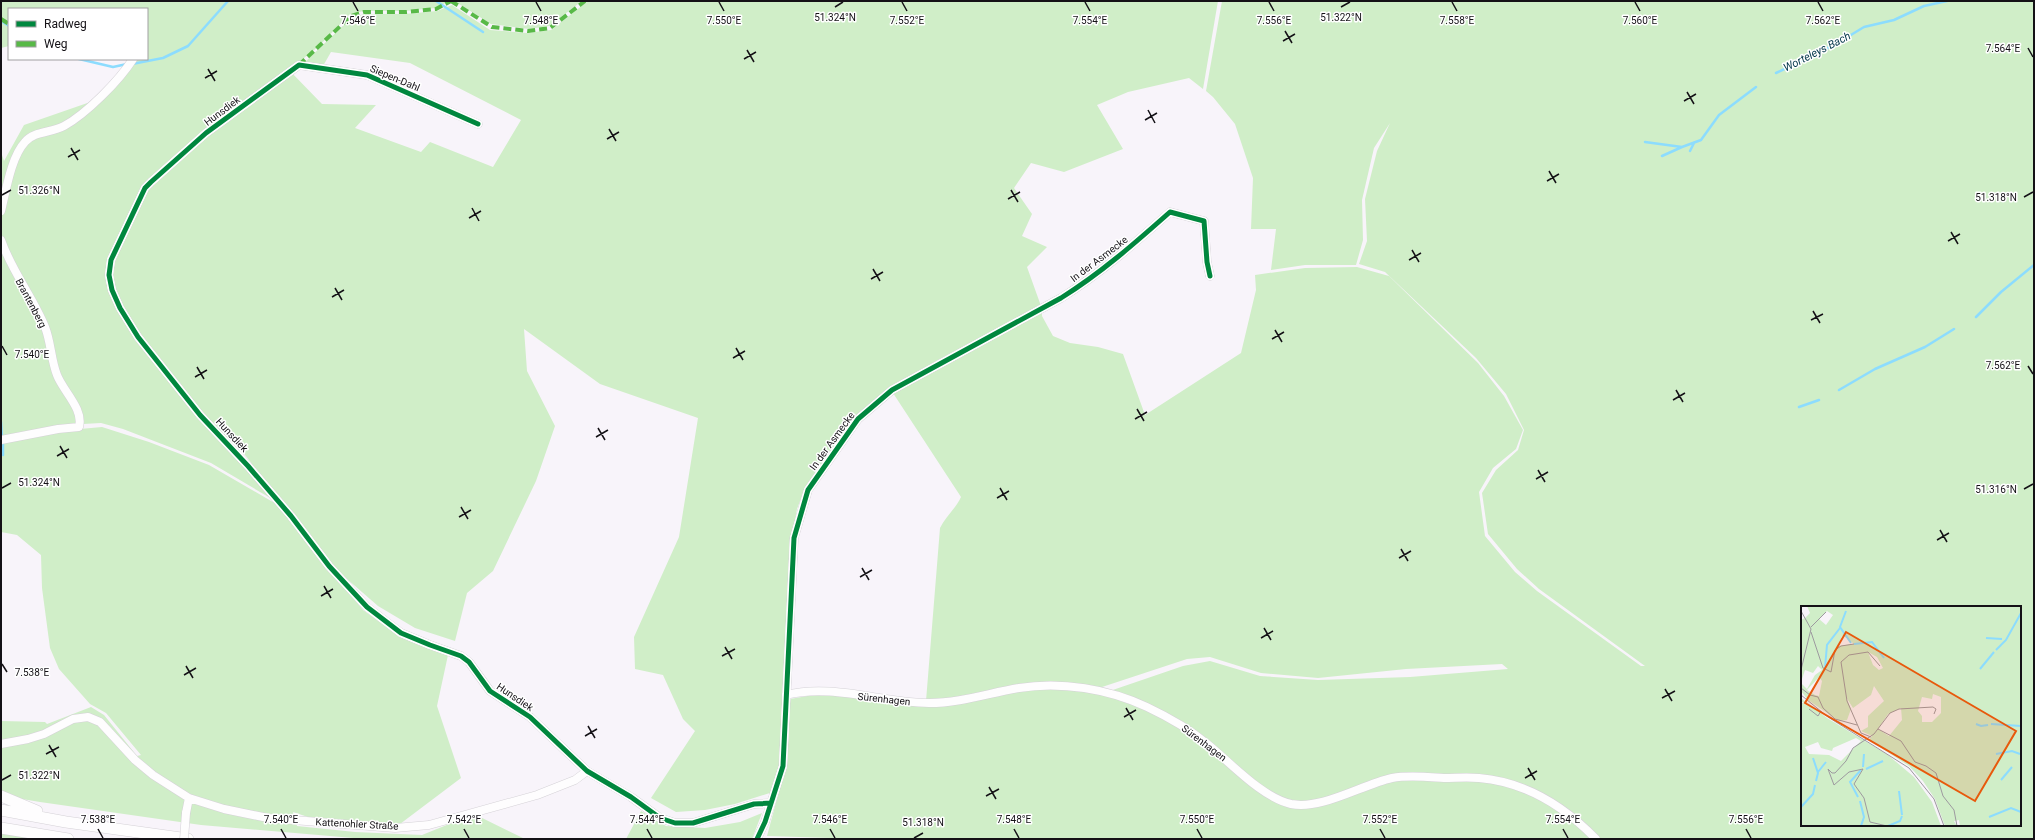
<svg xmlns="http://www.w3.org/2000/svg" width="2035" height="840" viewBox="0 0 2035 840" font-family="Roboto,sans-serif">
<rect width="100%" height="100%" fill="#f8f4fa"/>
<path fill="#d0eec8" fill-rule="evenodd" d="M 1,1 L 449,1 L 436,8 L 405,11 L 363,11 L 349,15 L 319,46 L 289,70 L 322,104 L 376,105 L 355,128 L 421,152 L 430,142 L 493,167 L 521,120 L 410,63 L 331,52 L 323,66 L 304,63 L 351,18 L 364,14 L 405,14 L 437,11 L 452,5 L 490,30 L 527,33 L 551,30 L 588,1 L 1218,1 L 1203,89 L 1189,78 L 1128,92 L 1097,105 L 1123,149 L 1064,172 L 1031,163 L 1014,188 L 1032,214 L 1022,236 L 1047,247 L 1027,267 L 1041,306 L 936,361 L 889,389 L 855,418 L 805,488 L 797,509 L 792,538 L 780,765 L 773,792 L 735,804 L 705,810 L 676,812 L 651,798 L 695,731 L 683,719 L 663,675 L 635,669 L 634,637 L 679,537 L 698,418 L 600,384 L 524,329 L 527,371 L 555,426 L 536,481 L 493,571 L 467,593 L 455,641 L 415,628 L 378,606 L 331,565 L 224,428 L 224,432 L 272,499 L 211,463 L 123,429 L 101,423 L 83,424 L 80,409 L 63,385 L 58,373 L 48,338 L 54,373 L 75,412 L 78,422 L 75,425 L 57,427 L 7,439 L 1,438 L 1,152 L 4,161 L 24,125 L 96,100 C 111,89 126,76 135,59 L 147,59 L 147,9 L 9,9 L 9,46 L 1,48 Z
M 454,1 L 582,1 L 549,26 L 529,29 L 491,24 Z
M 1222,1 L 2034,1 L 2034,839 L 863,839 L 767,836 L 786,765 L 790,699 L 819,694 L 926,705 L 962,703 L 1019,690 L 1042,687 L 1101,694 L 1183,666 L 1210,661 L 1260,676 L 1318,680 L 1410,677 L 1508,669 L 1502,664 L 1406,669 L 1318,678 L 1261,673 L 1210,657 L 1187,659 L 1099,688 L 1042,683 L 1018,686 L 961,699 L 926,701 L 940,528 C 946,516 956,508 961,497 L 893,393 L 938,366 L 1042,311 L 1042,316 L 1053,336 L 1070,343 L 1098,347 L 1123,354 L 1145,415 L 1241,353 L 1256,290 L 1255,275 L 1305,268 L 1357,267 L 1389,276 L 1478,363 L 1504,396 L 1523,430 L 1516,449 L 1493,468 L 1479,492 L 1485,536 L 1515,572 L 1537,591 L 1641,666 L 1645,666 L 1539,589 L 1517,569 L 1488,534 L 1482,493 L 1496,470 L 1518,450 L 1524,430 L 1506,394 L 1476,358 L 1385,272 L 1359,264 L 1367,241 L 1365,199 L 1377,151 L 1390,123 L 1374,148 L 1362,200 L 1363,240 L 1356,265 L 1305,265 L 1271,270 L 1276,229 L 1251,229 L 1253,178 L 1235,124 L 1213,97 L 1206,91 ZM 1802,607 L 2020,607 L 2020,825 L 1802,825 Z
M 102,427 L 149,442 L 209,465 L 278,505 L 363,610 L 394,632 L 448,655 L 437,706 L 461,778 L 400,824 L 314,819 L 293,812 L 297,826 L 355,832 L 422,835 L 474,814 L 525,839 L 365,839 L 201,825 L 40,802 L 10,797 L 1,791 L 1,721 L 45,722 L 47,724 L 91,707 L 104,715 L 137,756 L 141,755 L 106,713 L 90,704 L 59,669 L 50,648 L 42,588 L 41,555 L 17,535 L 1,532 L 1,442 L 58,431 Z
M 641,811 L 666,826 L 705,828 L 740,822 L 762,813 L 752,839 L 626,839 Z
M 1,831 L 43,839 L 1,839 Z"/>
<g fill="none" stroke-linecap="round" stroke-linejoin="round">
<path stroke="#8cdcfe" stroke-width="2.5" d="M 436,1 L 483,32
M 1,21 L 9,26
M 79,59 L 113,67 L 127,64
M 132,64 L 163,58 L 188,46 L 228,1
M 1776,73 L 1836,44 L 1864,27 L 1894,20 L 1924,6 L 1947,1
M 1645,142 L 1682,147 L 1701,140 L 1719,115 L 1756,87
M 1690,151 L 1694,143
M 1662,156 L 1682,147
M 1976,317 L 2001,292 L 2034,265
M 1839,390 L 1875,369 L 1925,347 L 1954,329
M 1799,407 L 1819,400
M 1,422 L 2,437
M 3,443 L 3,455"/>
<defs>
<path id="minor" d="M 478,124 L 367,75 L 299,65 L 206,133 L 151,182 L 145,188 L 111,260 L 109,275 L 112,290 L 120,308 L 138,337 L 200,415 L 248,466 L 291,516 L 329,566 L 367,607 L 401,633 L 430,645 L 461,656 L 469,662 L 490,691 L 530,717 L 587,771 L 631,797 L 660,818 L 675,823 L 693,823 L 754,804 L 771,803
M 1,211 C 6,191 11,157 25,142 C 34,131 51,133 64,126 C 86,114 119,81 133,59
M 1,240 C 12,272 33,297 45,327 C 51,342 51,360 57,375 C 63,391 84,409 79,427 L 58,429 L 1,440
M 786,695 C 832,683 882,703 929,703 C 960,703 989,693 1019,688 C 1061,681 1109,689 1147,707 C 1168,717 1188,728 1206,743 C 1230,762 1261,797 1291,804 C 1322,810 1361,785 1392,778 C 1409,775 1427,777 1444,778 C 1455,778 1467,777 1479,778 C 1526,782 1564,806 1596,839
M 1,744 L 28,739 L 44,734 L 73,719 L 88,717 L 100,722 L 135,760 L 153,775 L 189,798 L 224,809 L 268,818 L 395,828 L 429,825 L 537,795 L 575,780 L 587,771
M 186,813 L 189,798
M 757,839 L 765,822 L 783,766 L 794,538 L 808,490 L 858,419 L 892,390 L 1061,298 C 1101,273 1135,243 1170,212 L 1204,221 L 1207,262 L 1210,276"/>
<path id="highway" d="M 1,796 L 37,811
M 1,810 L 66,822 L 188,839
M 1,828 L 68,839"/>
</defs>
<use href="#minor" stroke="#d5d2d7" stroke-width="9"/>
<use href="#highway" stroke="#d5d2d7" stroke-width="12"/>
<use href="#minor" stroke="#fefdfe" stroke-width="8"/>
<use href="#highway" stroke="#fefdfe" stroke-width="11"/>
<defs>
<path id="minor-bridge" d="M 184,839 L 186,813"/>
</defs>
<use href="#minor-bridge" stroke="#d5d2d7" stroke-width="9" stroke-linecap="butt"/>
<use href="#minor-bridge" stroke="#fefdfe" stroke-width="8"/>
<path stroke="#58b947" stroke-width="4" stroke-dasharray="8 4" stroke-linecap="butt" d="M 451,1 L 492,27 L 528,31 L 550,28 L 585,1
M 1,19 L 9,24
M 299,65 L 351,16 L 364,12 L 406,12 L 436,9 L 451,1"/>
<defs>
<path id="cycleway" d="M 478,124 L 367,75 L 299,65 L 206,133 L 151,182 L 145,188 L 111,260 L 109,275 L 112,290 L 120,308 L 138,337 L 200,415 L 248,466 L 291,516 L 329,566 L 367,607 L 401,633 L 430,645 L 461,656 L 469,662 L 490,691 L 530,717 L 587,771 L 631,797 L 660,818 L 675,823 L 693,823 L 754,804 L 771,803
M 757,839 L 765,822 L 783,766 L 794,538 L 808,490 L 858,419 L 892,390 L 1061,298 C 1101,273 1135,243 1170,212 L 1204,221 L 1207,262 L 1210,276"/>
</defs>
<use href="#cycleway" stroke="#fff" stroke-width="8"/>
<use href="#cycleway" stroke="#00873e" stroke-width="5"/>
</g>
<path fill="none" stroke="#141116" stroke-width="1.5" d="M 353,2 L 358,11M 536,2 L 541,11M 719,2 L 724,11M 902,2 L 907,11M 1085,2 L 1090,11M 1269,2 L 1274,11M 1452,2 L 1457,11M 1635,2 L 1640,11M 1818,2 L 1823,11M 835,7 L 843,2M 1341,7 L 1350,2M 1285,31 L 1292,43M 1283,41 L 1295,34M 2028,48 L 2033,57M 747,50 L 754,62M 744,59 L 756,52M 208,69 L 215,81M 205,78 L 217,71M 1687,92 L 1694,104M 1684,101 L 1696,94M 1148,110 L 1155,123M 1145,120 L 1157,113M 609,129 L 616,141M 607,139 L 619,132M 71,148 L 78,160M 68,157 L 80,150M 1549,171 L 1556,183M 1547,181 L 1559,174M 1011,190 L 1018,202M 2,195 L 11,190M 2024,197 L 2033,192M 1008,199 L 1020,192M 472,208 L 479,221M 469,218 L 481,211M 1951,232 L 1958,244M 1948,241 L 1960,234M 1412,250 L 1419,262M 1409,260 L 1421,253M 873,269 L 880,281M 871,279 L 883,272M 335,288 L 342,300M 332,297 L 344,290M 1813,311 L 1820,323M 1811,320 L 1823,314M 1275,330 L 1282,342M 1272,339 L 1284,332M 2,346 L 7,355M 736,348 L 743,360M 733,358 L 745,351M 2028,366 L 2033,374M 197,367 L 204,379M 195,377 L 207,370M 1676,390 L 1683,402M 1673,400 L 1685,393M 1137,409 L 1144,421M 1135,419 L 1147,412M 598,428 L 605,440M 596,437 L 608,430M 60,446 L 67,458M 57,456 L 69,449M 1538,470 L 1545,482M 1536,479 L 1548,472M 2,488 L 11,483M 1000,488 L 1007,500M 2024,489 L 2033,484M 997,498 L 1009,491M 461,507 L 468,519M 459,517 L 471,510M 1940,530 L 1947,542M 1937,540 L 1949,533M 1401,549 L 1408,561M 1399,558 L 1411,551M 862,568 L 869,580M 860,577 L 872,570M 324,586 L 331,598M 321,596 L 333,589M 1264,628 L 1271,640M 1261,638 L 1273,631M 725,647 L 732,659M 722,656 L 735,649M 2,664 L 7,672M 186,666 L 193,678M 184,675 L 196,668M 1665,689 L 1672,701M 1662,698 L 1675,691M 1126,708 L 1133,720M 1124,717 L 1136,710M 588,726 L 595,738M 585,736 L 597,729M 49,745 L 56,757M 46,754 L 59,747M 1528,768 L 1535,780M 1525,778 L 1537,771M 2,780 L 11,775M 989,787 L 996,799M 986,796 L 999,789M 98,829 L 103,838M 281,829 L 286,838M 464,829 L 469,838M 647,829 L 652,838M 830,829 L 835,838M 1014,829 L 1019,838M 1197,829 L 1202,838M 1380,829 L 1385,838M 1563,829 L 1568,838M 1746,829 L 1751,838M 914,838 L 923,833"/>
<g text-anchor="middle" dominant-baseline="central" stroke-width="3" stroke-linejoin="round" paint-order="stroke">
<g font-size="10" fill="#141116" stroke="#fff">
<text transform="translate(395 78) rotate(23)">Siepen-Dahl</text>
<text transform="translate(222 111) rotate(-37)">Hunsdiek</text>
<text transform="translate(1099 259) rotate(-37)">In der Asmecke</text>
<text transform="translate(31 303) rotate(62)">Brantenberg</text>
<text transform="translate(232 435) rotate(47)">Hunsdiek</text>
<text transform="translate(832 441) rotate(-54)">In der Asmecke</text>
<text transform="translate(515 697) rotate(34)">Hunsdiek</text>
<text transform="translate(884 699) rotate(6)">Sürenhagen</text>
<text transform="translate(1204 743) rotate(37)">Sürenhagen</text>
<text transform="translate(357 824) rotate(3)">Kattenohler Straße</text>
</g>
<g font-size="11" font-style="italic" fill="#003548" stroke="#fff">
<text transform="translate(1817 52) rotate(-27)">Worteleys Bach</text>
</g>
</g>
<g transform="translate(1801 606)">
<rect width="220" height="220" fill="#f8f4fa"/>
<path d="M 6,0 L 220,0 L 220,220 L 159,220 L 158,214 L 153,215 L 156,220 L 144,220 L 134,193 L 122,175 L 108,160 L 68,134 L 71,130 L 60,125 L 67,121 L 67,110 L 83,95 L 73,80 L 70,89 L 52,102 L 45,91 L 50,103 L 46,114 L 38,115 L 30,109 L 48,122 L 7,94 L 0,85 L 0,77 L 6,83 L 14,69 L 21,64 L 17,60 L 12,67 L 4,64 L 0,76 L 0,14 L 4,12 L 0,5 L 4,12 L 9,7 ZM 26,5 L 32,9 L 25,19 L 18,13 ZM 41,30 L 46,32 L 53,38 L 37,40 ZM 67,46 L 76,51 L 82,62 L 78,64 L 72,59 ZM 18,71 L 21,75 L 18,90 L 14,89 L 6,84 ZM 132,88 L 140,91 L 140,107 L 131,116 L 121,116 L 121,110 L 117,105 L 121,91 L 131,93 ZM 100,102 L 101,114 L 88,130 L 77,123 L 87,108 ZM 0,92 L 26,112 L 87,149 L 113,171 L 131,196 L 140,220 L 0,220 L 0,96 L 9,101 L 0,95 ZM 55,132 L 60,135 L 40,155 L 28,149 L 8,148 L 4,141 L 17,136 L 20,142 L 31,145 L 32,142 Z" fill="#d0eec8" fill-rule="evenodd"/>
<path fill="none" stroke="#8cdcfe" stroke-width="2" d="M 45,5 L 39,21 L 50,37M 185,32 L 201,33M 53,38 L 71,36 L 83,52M 195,44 L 205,34 L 220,7M 24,62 L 26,39 L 39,22M 179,63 L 193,46M 175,118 L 180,120 L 187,119M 190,118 L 220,120M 195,148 L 211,145 L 219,148M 12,152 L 17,167 L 15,175M 62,161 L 63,148M 65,163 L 82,155M 17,166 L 25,156M 200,174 L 211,161M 98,185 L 101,209M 57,191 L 49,176 L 60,164M 59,195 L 63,211 L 60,220M 0,201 L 12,188 L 14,179M 188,211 L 210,202 L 220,206M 87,220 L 99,215 L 101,210"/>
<path fill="none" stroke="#9d999f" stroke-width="1" d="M 0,5 L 10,23 L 0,64M 10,21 L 25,6M 10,26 L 22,62 L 30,66 L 34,44 L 40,40 L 53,38M 0,82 L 9,89 L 17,91 L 22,102 L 34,113 L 56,119M 0,89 L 27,111 L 108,162 L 133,193 L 143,220M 8,103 L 17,110 L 20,105M 77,123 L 100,135 L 114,156 L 125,160 L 135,167 L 142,190 L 153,204 L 156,220M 70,131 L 60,127 L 46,95 L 40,56 L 48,49 L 67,46 L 79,60M 86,220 L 69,216 L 63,192 L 53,178 L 62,163 L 48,166 L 33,179 L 27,163 L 31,167 L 34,167 L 45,155 L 52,142 L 73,128 L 89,107 L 98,103 L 132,101 L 135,103 L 133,108"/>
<path fill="#e8590c" fill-opacity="0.15" stroke="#e8590c" stroke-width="2" d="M 45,26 L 215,125 L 174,195 L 4,97 Z"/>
<rect width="220" height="220" fill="none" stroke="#141116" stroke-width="2"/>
</g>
<g font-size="10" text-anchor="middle" fill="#141116" stroke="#fff" stroke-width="3" stroke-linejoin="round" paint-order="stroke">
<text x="835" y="21">51.324°N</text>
<text x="1341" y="21">51.322°N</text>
<text x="358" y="24">7.546°E</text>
<text x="541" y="24">7.548°E</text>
<text x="724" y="24">7.550°E</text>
<text x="907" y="24">7.552°E</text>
<text x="1090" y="24">7.554°E</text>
<text x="1274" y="24">7.556°E</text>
<text x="1457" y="24">7.558°E</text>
<text x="1823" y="24">7.562°E</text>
<text x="1640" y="24">7.560°E</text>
<text x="2003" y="52">7.564°E</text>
<text x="39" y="194">51.326°N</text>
<text x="1996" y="201">51.318°N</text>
<text x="32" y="358">7.540°E</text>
<text x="2003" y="369">7.562°E</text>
<text x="39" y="486">51.324°N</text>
<text x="1996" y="493">51.316°N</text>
<text x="32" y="676">7.538°E</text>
<text x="39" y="779">51.322°N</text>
<text x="98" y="823">7.538°E</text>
<text x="281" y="823">7.540°E</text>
<text x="464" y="823">7.542°E</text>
<text x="647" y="823">7.544°E</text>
<text x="830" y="823">7.546°E</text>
<text x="1014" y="823">7.548°E</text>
<text x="1197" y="823">7.550°E</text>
<text x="1380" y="823">7.552°E</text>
<text x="1563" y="823">7.554°E</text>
<text x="1746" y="823">7.556°E</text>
<text x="923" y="826">51.318°N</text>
</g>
<rect width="2035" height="840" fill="none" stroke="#141116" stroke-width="4"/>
<rect x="8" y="8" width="140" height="52" fill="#ffffff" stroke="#a1a0a2"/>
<rect x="16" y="21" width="20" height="6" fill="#00873e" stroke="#a1a0a2"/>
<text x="44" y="28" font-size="12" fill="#141116">Radweg</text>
<rect x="16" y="41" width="20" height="6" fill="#58b947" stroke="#a1a0a2"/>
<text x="44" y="48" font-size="12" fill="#141116">Weg</text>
</svg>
